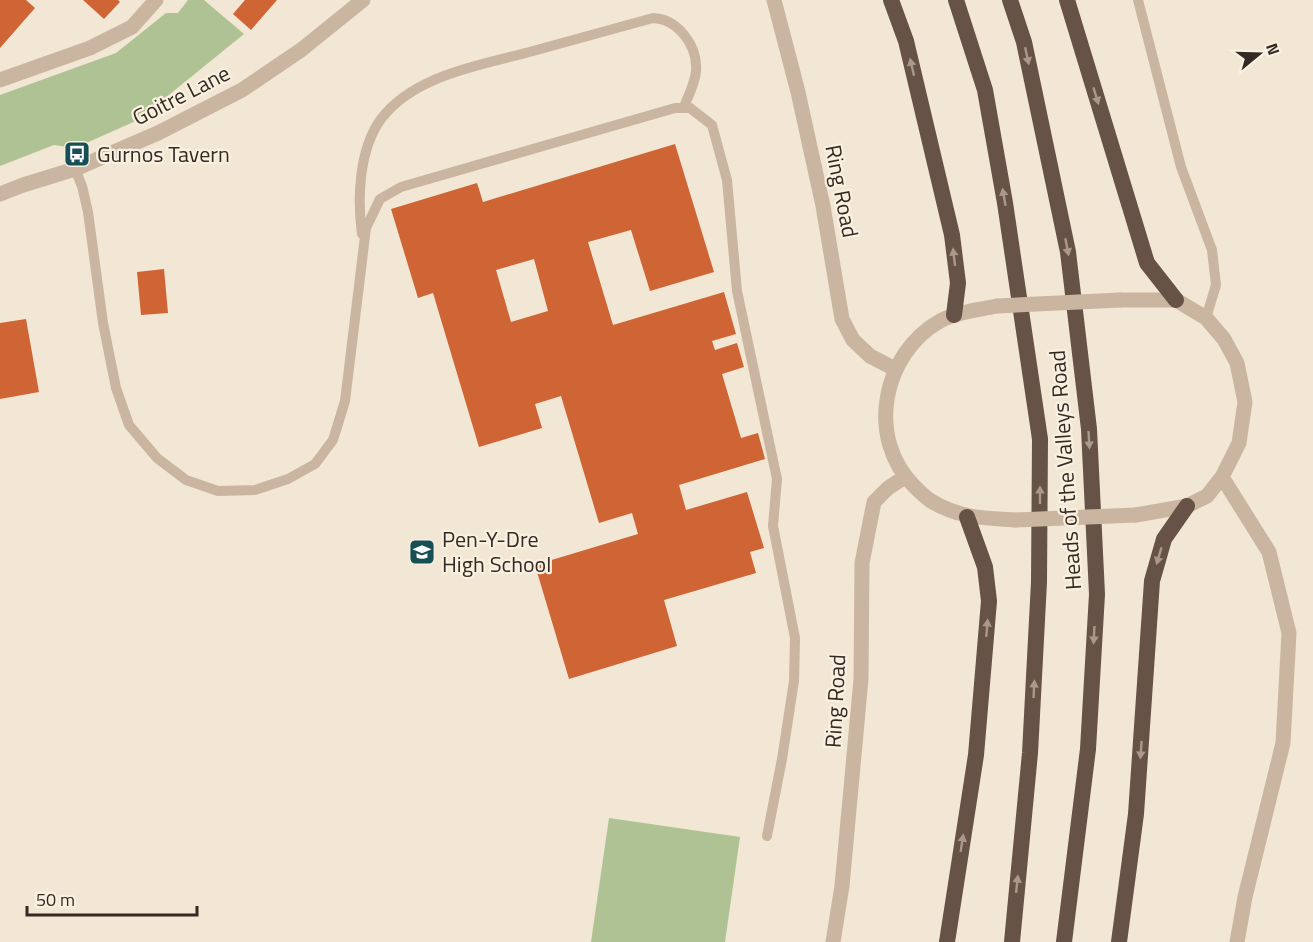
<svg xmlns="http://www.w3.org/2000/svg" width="1313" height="942" viewBox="0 0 1313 942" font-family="'Titillium Web',sans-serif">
<rect width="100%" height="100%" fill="#f2e6d4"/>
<path fill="#afc294" d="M 188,0 L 204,0 L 244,34 L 138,120 L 75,148 L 54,145 L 0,166 L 0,95 L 116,53 L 166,13 L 178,13 Z
M 609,818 L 740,837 L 725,942 L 591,942 Z"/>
<path fill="#cf6435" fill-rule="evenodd" d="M 0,0 L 26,0 L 35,8 L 0,48 Z
M 83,0 L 118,0 L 120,2 L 104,19 Z
M 245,0 L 277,0 L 251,30 L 233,14 Z
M 675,144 L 714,272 L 650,291 L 631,230 L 588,242 L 613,325 L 724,292 L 736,334 L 712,341 L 715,350 L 737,343 L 744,367 L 722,374 L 741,438 L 758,433 L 765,459 L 679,485 L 686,510 L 747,492 L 764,548 L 750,552 L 756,573 L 664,600 L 677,646 L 569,679 L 535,565 L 638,534 L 632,513 L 599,523 L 561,396 L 535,404 L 542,428 L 479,447 L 433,293 L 418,298 L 391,209 L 477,183 L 483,202 ZM 534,259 L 548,311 L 511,322 L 496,270 Z
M 164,269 L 168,313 L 141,315 L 137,272 Z
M 26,319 L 39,392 L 0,399 L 0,323 Z"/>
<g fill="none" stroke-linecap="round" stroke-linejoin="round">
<path stroke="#cab6a0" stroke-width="10" d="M 1138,0 L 1181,167 L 1212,250 L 1216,285 L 1206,318
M 75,169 L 82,186 L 88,212 L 103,323 L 116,388 L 129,425 L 157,458 L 186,480 L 218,491 L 255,490 L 288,479 L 315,464 L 333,440 L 345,401 L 366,228 L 380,199 L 401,187 L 675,108 L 690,108 L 712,125 L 727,180 L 737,291 L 777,479 L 773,526 L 795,638 L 794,681 L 782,759 L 767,836
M 362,234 C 357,199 359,149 381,119 C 415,74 483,65 533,51 C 573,40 613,29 653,18 C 678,19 698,46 696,71 C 695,84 688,96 684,107"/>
<path stroke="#cab6a0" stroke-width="15" d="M 0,80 L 90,48 L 132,27 L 156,0
M 0,194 L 23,185 L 75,169 L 158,133 L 242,90 L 301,50 L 363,0"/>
<path stroke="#cab6a0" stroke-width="15" d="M 774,0 L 798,92 L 823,206 L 842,319 L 853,340 L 870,356 L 895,369
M 1120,300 L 1176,300 L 1206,318 L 1224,339 L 1237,363 L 1245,402 L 1239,443 L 1222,477 L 1207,496 L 1187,506 L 1136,515
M 997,306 C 978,310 957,312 940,321 C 882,354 866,438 914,486 C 919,491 925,497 931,501 C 959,518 983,518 1015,520
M 1222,477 L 1269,552 L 1289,633 L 1283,743 L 1245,897 L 1237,942
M 833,942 L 842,886 L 861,679 L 862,563 L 874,502 L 888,488 L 905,477"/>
<path stroke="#665246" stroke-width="16" d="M 891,0 L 906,41 L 952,235 L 958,283 L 954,315
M 956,0 L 985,90 L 1005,203 L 1040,439 L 1039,582 L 1030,753 L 1012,942
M 1010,0 L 1024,42 L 1068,252 L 1089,429 L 1097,594 L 1088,749 L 1064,942
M 1067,0 L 1147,263 L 1176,300
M 947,942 L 976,755 L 989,601 L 985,567 L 967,517
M 1119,942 L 1136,814 L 1152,581 L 1164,539 L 1187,506"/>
<path stroke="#cab6a0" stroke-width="15" d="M 997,306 L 1120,300
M 1015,520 L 1136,515"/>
</g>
<defs><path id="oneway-solid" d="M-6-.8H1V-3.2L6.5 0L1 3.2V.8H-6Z" transform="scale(1.5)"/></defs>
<g fill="#a9998b">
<use href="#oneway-solid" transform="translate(1027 56) rotate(78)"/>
<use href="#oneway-solid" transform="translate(912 67) rotate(-103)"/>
<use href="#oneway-solid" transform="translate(1096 96) rotate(73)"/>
<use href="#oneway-solid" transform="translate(1004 197) rotate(-100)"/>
<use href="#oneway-solid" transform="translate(1067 247) rotate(79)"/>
<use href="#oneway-solid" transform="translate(954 257) rotate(-97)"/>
<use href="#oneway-solid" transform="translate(1089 440) rotate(87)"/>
<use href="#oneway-solid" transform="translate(1040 495) rotate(-90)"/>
<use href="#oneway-solid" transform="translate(1159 556) rotate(106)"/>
<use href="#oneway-solid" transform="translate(987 628) rotate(-85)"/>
<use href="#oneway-solid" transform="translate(1094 635) rotate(93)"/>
<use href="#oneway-solid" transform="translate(1034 689) rotate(-87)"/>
<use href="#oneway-solid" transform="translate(1141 750) rotate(94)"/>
<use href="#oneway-solid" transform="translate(962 843) rotate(-81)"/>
<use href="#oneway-solid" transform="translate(1017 884) rotate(-84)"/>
</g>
<defs>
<symbol id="bus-square" viewBox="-11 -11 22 22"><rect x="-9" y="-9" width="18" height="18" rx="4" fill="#174f57" stroke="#faf0e0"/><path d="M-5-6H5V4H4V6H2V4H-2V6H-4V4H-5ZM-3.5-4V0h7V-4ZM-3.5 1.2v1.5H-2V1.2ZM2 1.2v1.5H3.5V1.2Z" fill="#fff"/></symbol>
<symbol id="school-square" viewBox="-11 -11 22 22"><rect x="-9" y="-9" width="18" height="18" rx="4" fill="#174f57" stroke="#faf0e0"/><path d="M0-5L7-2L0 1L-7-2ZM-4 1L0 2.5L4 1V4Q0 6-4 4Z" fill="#fff"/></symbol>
</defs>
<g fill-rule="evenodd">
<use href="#bus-square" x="62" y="139" width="30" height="30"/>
<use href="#school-square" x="407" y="537" width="30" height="30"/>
</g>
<g text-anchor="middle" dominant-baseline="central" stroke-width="4.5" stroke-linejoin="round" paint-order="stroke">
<g font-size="22" fill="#342a24" stroke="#faf0e0">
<text transform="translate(181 95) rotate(-27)">Goitre Lane</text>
<text transform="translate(842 191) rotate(79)">Ring Road</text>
<text transform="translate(1065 470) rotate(-94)">Heads of the Valleys Road</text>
<text transform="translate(835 701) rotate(-87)">Ring Road</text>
</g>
<g font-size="22" fill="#342a24" stroke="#faf0e0" text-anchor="start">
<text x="97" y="154">Gurnos Tavern</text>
<text x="442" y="539">Pen-Y-Dre<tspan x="442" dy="25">High School</tspan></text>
</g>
</g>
<g transform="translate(1259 54) rotate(71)" stroke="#faf0e0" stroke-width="4.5" paint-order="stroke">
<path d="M0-4.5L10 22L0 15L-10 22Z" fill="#342a24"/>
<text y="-9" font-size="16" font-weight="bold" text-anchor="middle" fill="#342a24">N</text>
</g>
<path d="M27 906v9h170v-9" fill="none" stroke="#342a24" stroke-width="3"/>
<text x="36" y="906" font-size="18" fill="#342a24" stroke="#faf0e0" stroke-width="4.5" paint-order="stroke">50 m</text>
</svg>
